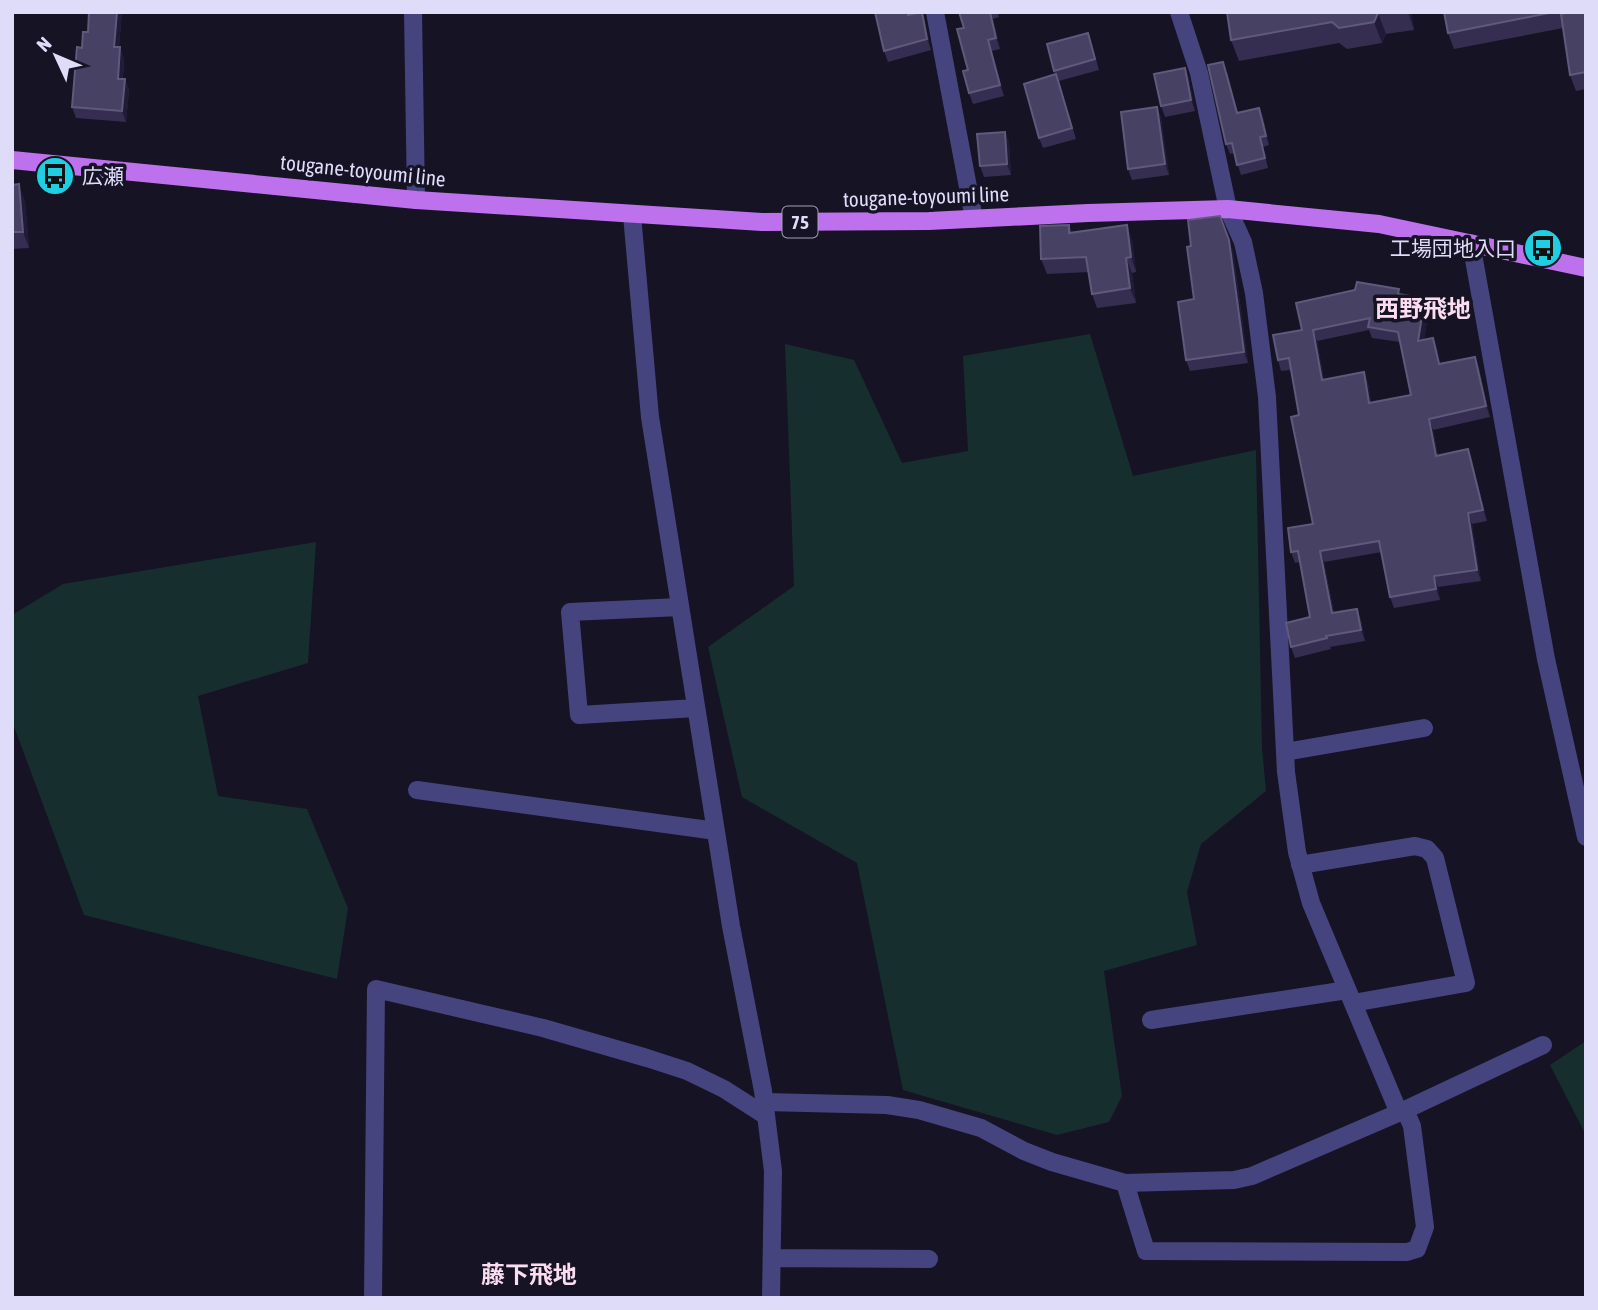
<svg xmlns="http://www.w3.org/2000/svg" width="1598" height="1310" viewBox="0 0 1598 1310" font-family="'Asap Condensed','Noto Sans JP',sans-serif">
<rect width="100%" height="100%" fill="#161325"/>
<path fill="#162e2e" d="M 1090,334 L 1133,476 L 1256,450 L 1262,748 L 1266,791 L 1201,844 L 1187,892 L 1197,945 L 1104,971 L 1122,1096 L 1109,1122 L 1057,1135 L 903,1090 L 857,863 L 742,797 L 708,647 L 794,586 L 785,344 L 854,360 L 902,463 L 968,451 L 963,356 Z
M 316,542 L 308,663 L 198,696 L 218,796 L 307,809 L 348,908 L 337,979 L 84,915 L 12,721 L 12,615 L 63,584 Z
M 1586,1041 L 1586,1135 L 1550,1065 Z"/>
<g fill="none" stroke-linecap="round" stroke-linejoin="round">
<path stroke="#46447e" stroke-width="18" d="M 413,12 L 416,200
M 935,12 L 974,219
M 1179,12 L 1199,73 L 1228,209 L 1243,242 L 1254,293 L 1267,397 L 1286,772 L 1297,852 L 1311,903 L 1399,1113
M 632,215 L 650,417 L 731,926 L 763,1091 L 773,1171 L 771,1298
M 1471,243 L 1546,659 L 1586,837
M 680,607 L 570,612 L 579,715 L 696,708
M 1285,752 L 1424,728
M 417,790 L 716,831
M 1300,865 L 1415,846 L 1427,849 L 1435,858 L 1466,983 L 1353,1003
M 1151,1020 L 1347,990
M 765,1102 L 887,1105 L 919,1110 L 981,1128 L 1024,1151 L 1052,1162 L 1125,1183 L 1234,1180 L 1252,1176 L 1405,1110 L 1543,1045
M 1125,1183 L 1146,1251 L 1407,1252 L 1417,1249 L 1425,1227 L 1412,1126 L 1405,1110
M 772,1258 L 929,1259
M 373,1298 L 376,989 L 543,1028 L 647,1058 L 687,1071 L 724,1089 L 766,1116"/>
<path stroke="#be71ec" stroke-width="18" d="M 12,160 L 416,200 L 762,222 L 929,221 L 1088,213 L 1228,209 L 1379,224 L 1586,268"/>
</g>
<path fill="#352e51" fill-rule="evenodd" d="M 89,12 L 122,12 L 119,47 L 124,58 L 123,79 L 125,79 L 129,90 L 126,122 L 76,118 L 72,107 L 88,32 Z
M 875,12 L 909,12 L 910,15 L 922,12 L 925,23 L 931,50 L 888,62 L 884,51 Z
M 959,12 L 998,12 L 999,17 L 993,19 L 1000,49 L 992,51 L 1004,96 L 973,104 L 969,93 L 968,70 L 964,28 Z
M 1227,12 L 1411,12 L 1414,30 L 1386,34 L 1382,43 L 1347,49 L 1339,43 L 1239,61 L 1231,40 Z
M 1444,12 L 1561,12 L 1562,20 L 1586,13 L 1586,89 L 1576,91 L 1570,75 L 1563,28 L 1454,49 L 1448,33 Z
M 1047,44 L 1092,44 L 1099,70 L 1059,81 L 1076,139 L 1043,148 L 1039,138 L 1055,75 Z
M 1185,68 L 1189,79 L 1195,111 L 1165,117 L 1161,106 Z
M 1227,72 L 1238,113 L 1259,108 L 1263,117 L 1269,145 L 1263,147 L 1268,168 L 1241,175 L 1234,153 L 1230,154 L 1226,144 Z
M 1157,107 L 1161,118 L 1169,175 L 1132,180 L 1128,169 Z
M 1005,132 L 1009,143 L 1011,175 L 984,177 L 980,166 Z
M 12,185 L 25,201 L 29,248 L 12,249 Z
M 1069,225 L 1072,233 L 1132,240 L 1136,272 L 1132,273 L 1136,303 L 1097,308 L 1092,294 L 1089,272 L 1047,274 L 1041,259 Z
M 1233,251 L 1248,363 L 1190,371 L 1186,360 L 1194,299 Z
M 1400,294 L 1425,298 L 1429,309 L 1424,340 L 1433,338 L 1437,349 L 1440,363 L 1475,357 L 1479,368 L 1490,417 L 1433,430 L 1438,455 L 1468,449 L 1472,460 L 1487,521 L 1472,524 L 1481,581 L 1438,587 L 1440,600 L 1394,608 L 1390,597 L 1382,552 L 1324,562 L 1334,613 L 1357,609 L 1361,620 L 1365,641 L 1330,647 L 1331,649 L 1295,658 L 1291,647 L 1310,617 L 1300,562 L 1295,563 L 1291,552 L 1313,524 L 1299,415 L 1291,370 L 1281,371 L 1278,360 L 1302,330 ZM 1369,330 L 1372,338 L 1400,342 L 1411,395 L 1371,403 L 1368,383 L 1364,372 L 1324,380 L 1317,341 Z"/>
<path fill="#211b38" d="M 117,12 L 122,12 L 118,58 L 114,47 Z
M 922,12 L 925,23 L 931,50 L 927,39 Z
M 990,12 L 993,19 L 1000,49 L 996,38 Z
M 1408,12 L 1411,12 L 1414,30 Z
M 1378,13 L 1386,34 L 1382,43 L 1374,22 Z
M 988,40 L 992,51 L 1004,96 L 1000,85 Z
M 120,47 L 124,58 L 122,90 L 118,79 Z
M 1185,68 L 1189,79 L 1195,111 L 1191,100 Z
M 125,79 L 129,90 L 126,122 L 122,111 Z
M 1157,107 L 1161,118 L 1169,175 L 1165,164 Z
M 1259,108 L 1263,117 L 1269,145 L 1266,136 Z
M 1005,132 L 1009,143 L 1011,175 L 1007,164 Z
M 19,184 L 25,201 L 29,248 L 23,232 Z
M 1127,225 L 1132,240 L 1136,272 L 1131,257 Z
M 1229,240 L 1233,251 L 1248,363 L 1244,352 Z
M 12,251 L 15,281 L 12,274 Z
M 1126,258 L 1132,273 L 1136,303 L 1130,288 Z
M 1425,298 L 1429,309 L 1422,352 L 1418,341 Z
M 1313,330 L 1317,341 L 1326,391 L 1322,380 Z
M 1433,338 L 1437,349 L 1443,375 L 1439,364 Z
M 1475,357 L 1479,368 L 1490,417 L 1486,406 Z
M 1364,372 L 1368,383 L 1373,414 L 1369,403 Z
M 1429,419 L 1433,430 L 1440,467 L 1436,456 Z
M 1468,449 L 1472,460 L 1487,521 L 1483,510 Z
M 1468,513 L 1472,524 L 1481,581 L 1477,570 Z
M 1320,551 L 1324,562 L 1336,624 L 1332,613 Z
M 1434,576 L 1438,587 L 1440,600 L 1436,589 Z
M 1357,609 L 1361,620 L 1365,641 L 1361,630 Z"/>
<path fill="#474163" stroke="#5f597b" stroke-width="2" fill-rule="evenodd" d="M 89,12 L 117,12 L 114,47 L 120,47 L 118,79 L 125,79 L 122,111 L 72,107 L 77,47 L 82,48 L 83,32 L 88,32 Z
M 875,12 L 908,12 L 908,15 L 922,12 L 927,39 L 884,51 Z
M 959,12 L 990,12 L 996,38 L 988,40 L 1000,85 L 969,93 L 963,71 L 968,70 L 957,29 L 964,28 Z
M 1227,12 L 1380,12 L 1378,13 L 1374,22 L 1339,28 L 1332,22 L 1231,40 Z
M 1444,12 L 1554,12 L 1448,33 Z
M 1574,12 L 1585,12 L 1586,72 L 1570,75 L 1561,14 Z
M 1088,33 L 1095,59 L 1054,71 L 1047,44 Z
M 1223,62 L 1237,113 L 1259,108 L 1266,136 L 1260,137 L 1265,158 L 1237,165 L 1232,143 L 1226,144 L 1208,65 Z
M 1185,68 L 1191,100 L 1161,106 L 1154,74 Z
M 1056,74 L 1072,128 L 1039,138 L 1024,84 Z
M 1157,107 L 1165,164 L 1128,169 L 1121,112 Z
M 1005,132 L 1007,164 L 980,166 L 977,134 Z
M 19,184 L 23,232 L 12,232 L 12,185 Z
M 1220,216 L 1229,240 L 1244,352 L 1186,360 L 1178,302 L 1194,299 L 1187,247 L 1191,246 L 1188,220 Z
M 1069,225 L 1069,233 L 1127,225 L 1131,257 L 1126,258 L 1130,288 L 1092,294 L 1086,257 L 1041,259 L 1040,226 Z
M 1357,282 L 1399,289 L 1398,294 L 1425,298 L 1418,341 L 1433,338 L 1439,364 L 1475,357 L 1486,406 L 1429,419 L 1436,456 L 1468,449 L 1483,510 L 1468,513 L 1477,570 L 1434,576 L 1436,589 L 1390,597 L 1379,541 L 1320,551 L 1332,613 L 1357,609 L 1361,630 L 1326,636 L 1327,638 L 1291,647 L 1286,623 L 1310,617 L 1298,551 L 1291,552 L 1288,528 L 1313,524 L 1291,417 L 1299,415 L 1289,358 L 1278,360 L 1273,335 L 1302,330 L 1296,303 L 1355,290 ZM 1370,318 L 1368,327 L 1398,332 L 1411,395 L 1369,403 L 1364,372 L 1322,380 L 1313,330 Z"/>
<defs>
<symbol id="bus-disc" viewBox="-11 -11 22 22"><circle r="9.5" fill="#20cee2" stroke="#161325"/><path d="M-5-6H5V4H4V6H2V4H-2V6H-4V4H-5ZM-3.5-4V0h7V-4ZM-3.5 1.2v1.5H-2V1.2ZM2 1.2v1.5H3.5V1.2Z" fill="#111"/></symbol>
</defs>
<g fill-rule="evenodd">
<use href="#bus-disc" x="33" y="154" width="44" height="44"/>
<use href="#bus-disc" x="1521" y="226" width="44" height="44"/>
</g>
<g text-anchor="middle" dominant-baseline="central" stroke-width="7" stroke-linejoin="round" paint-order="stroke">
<rect fill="#161325" stroke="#a3a0ba" stroke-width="2" x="782.5" y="206.5" width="35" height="31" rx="5"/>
<g font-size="19" font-weight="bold" fill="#dfdcfa">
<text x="800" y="222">75</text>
</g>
<g font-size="21" fill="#dfdcfa" stroke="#161325">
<text transform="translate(363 170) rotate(6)">tougane-toyoumi line</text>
<text transform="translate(926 196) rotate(-2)">tougane-toyoumi line</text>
</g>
<g font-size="21" fill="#dfdcfa" stroke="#161325" text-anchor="start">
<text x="82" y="176">広瀬</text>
<text x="1516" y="248" text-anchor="end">工場団地入口</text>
</g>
<g font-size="24" font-weight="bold" fill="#fbddf0" stroke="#161325">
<text x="1423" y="308">西野飛地</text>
<text x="529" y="1274">藤下飛地</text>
</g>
</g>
<rect width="1598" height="1310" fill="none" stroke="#dfdcfa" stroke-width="28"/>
<g transform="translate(56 56) rotate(314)" stroke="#161325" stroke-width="5" paint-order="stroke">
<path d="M0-5L12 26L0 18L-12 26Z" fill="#dfdcfa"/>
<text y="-10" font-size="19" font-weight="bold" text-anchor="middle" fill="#dfdcfa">N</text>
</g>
</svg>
